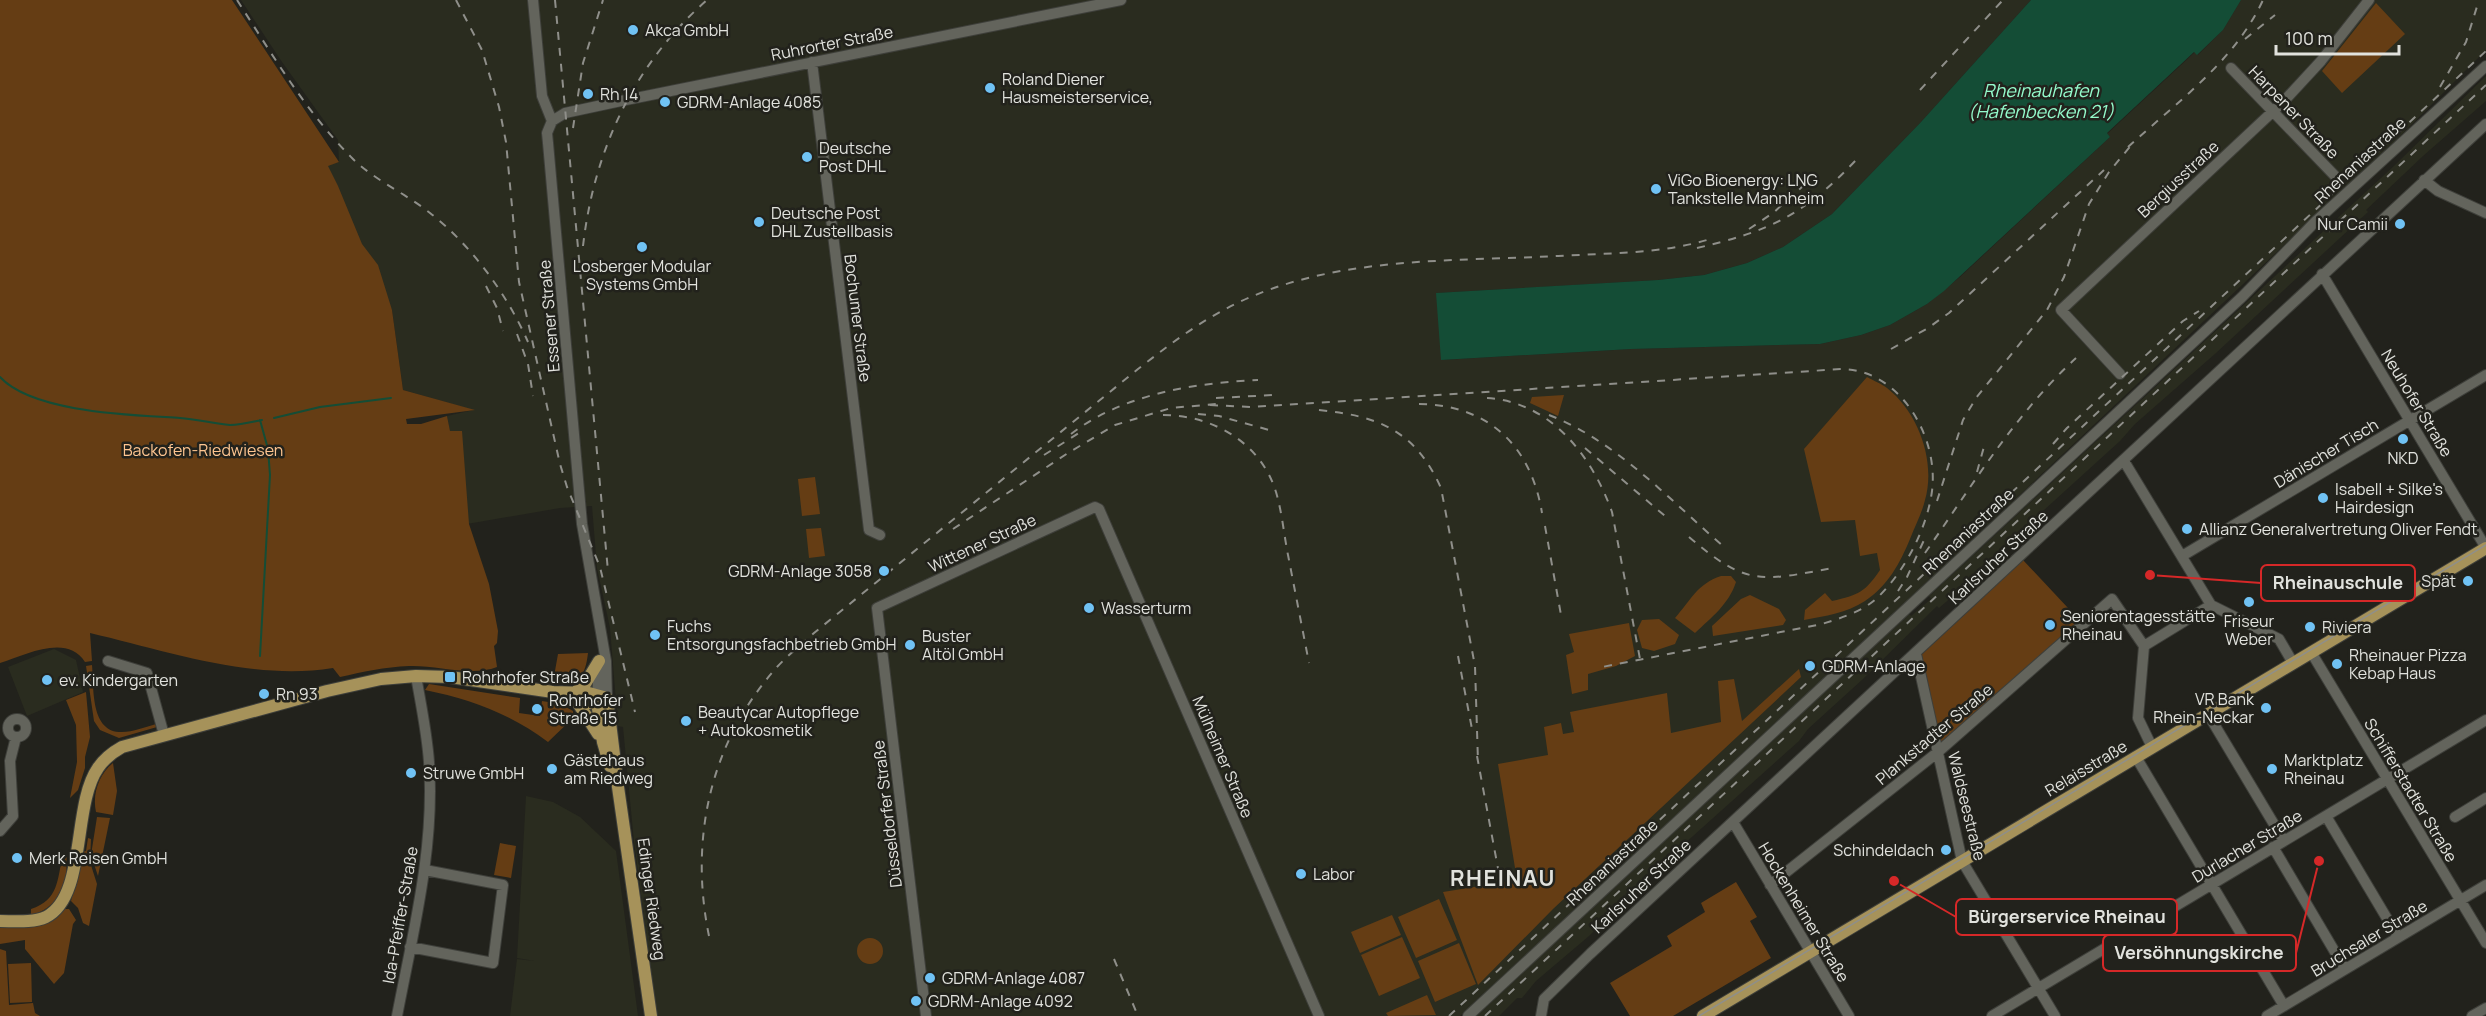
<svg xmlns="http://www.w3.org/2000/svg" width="2486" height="1016" viewBox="0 0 2486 1016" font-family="Manrope,sans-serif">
<rect width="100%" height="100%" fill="#22221c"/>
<path fill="#2a2c1f" d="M 241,0 L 2031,0 L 1921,122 L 1832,214 L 1783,247 L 1747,263 L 1704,275 L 1658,280 L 1437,293 L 1442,360 L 1631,349 L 1820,344 L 1861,335 L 1890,325 L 1927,304 L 1960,277 L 2110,137 L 2107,134 L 2195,52 L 2198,55 L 2223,30 L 2241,0 L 2486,0 L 2486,50 L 2402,134 L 1902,606 L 1460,1016 L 655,1016 L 657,1015 L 634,842 L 623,727 L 618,726 L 610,628 L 597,568 L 592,506 L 560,508 L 467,524 L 447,416 L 473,410 L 403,390 L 392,310 L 341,219 L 324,166 L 339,162 L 338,140 L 282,62 Z
M 2486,76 L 2486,101 L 2423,156 L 2366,210 L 2368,212 L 2216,353 L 2135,424 L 2120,441 L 1956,590 L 1954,595 L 1939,608 L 1937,606 L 1863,679 L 1808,729 L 1799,741 L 1664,862 L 1589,936 L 1536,981 L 1522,998 L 1517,998 L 1499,1016 L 1476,1016 L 1909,614 L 1911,616 L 1931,599 L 1929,596 L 2395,165 Z
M 54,649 L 76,660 L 83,692 L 27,716 L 8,667 Z
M 526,796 L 553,802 L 580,817 L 616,851 L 638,1016 L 510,1016 L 517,959 L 535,961 L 517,958 Z"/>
<path fill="#653d14" d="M 0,0 L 232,0 L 339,162 L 328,166 L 338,186 L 362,244 L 378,265 L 392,310 L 403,390 L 475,410 L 406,419 L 407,424 L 421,424 L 447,416 L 450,431 L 462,431 L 469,524 L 489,584 L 498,631 L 497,643 L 494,646 L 497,667 C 471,677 437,665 409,666 C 385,667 362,672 340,677 L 333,668 C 252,681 167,651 90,633 L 92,661 L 85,662 C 67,633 25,655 0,663 Z
M 2376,3 L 2405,34 L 2342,93 L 2322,71 Z
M 1867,377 C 1874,381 1882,384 1887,388 C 1919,413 1936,462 1925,500 C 1922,513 1915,526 1910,539 C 1900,563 1888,586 1865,601 C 1847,613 1825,616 1804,620 L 1805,610 L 1825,593 L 1832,601 C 1859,595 1865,592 1880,570 L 1877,553 L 1860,556 L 1855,520 L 1821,522 L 1804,449 Z
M 1564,395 L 1558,416 L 1530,403 L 1532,397 Z
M 815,477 L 820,514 L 802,516 L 798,479 Z
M 821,528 L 825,556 L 809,558 L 806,529 Z
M 2023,560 L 2083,624 L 1938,752 L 1920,656 Z
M 1721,576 L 1731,576 L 1736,582 C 1729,604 1711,618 1695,633 L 1675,618 C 1691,600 1697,584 1721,576 Z
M 1750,595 L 1779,609 L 1786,620 L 1783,625 L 1713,636 L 1712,626 L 1741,599 Z
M 1659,619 L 1679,635 L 1675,644 L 1654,651 L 1642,648 L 1637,630 L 1642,620 Z
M 1629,623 L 1635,656 L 1616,666 L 1588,674 L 1588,690 L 1572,694 L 1566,655 L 1574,652 L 1569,634 Z
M 588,653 C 585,679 578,683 553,682 L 558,654 Z
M 92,665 C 94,686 90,730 119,732 C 131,733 145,727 156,724 L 157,727 L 119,738 L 100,730 L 94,721 L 86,666 Z
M 1799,669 L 1801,677 L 1553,909 L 1478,985 L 1443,892 L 1517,880 L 1498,764 L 1548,755 L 1544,727 L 1561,723 L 1563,734 L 1574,732 L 1570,712 L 1667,693 L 1671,733 L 1721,722 L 1718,681 L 1734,679 L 1742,721 Z
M 429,684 L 520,698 L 519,713 L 540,716 L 542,701 L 561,704 L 573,711 L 573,718 L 548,742 C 511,714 470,699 425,690 Z
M 86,692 L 90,737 L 85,757 L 85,768 L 78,790 L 70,798 L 77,762 L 76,725 L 66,700 Z
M 113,763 L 117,791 L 113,815 L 96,812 C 92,794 99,774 113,763 Z
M 97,817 L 110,818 L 98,876 L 91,855 Z
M 88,838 L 91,839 L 90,862 L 97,884 L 89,926 L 83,923 L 78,908 L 71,901 L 82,852 L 86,851 Z
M 500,843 L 516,846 L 511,878 L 494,875 Z
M 63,854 L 67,855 C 66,862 67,868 66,874 C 64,895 51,910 31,915 L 31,909 C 59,900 57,880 63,854 Z
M 1736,882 L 1757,917 L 1750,921 L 1771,958 L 1673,1016 L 1630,1016 L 1610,983 L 1672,946 L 1667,936 L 1705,912 L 1701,903 Z
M 1439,899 L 1457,940 L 1416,958 L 1398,917 Z
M 63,909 L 69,909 L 76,920 L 73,924 L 64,973 L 54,984 L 25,949 L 25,940 L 0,944 L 0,926 Z
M 1392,915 L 1401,935 L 1360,953 L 1351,932 Z
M 1402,937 L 1420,978 L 1379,996 L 1361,955 Z
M857 951a13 13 0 1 1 26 0a13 13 0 1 1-26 0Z
M 1459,943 L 1476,984 L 1435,1002 L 1418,961 Z
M 0,949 L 6,951 L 9,1005 L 33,1003 L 35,1013 L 40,1016 L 0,1016 Z
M 31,963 L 32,1002 L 10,1003 L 8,964 Z
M 1427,995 L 1436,1015 L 1388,1016 L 1386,1013 Z"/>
<path fill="#144d36" d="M 2031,0 L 2241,0 L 2223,30 L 2197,55 L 2194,52 L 2107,133 L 2110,137 L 1944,291 L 1927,304 L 1890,325 L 1861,335 L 1820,344 L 1631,349 L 1441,360 L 1436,293 L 1658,280 L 1704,275 L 1747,263 L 1783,247 L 1832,214 L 1921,122 Z"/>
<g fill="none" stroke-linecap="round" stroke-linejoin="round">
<path stroke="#144d36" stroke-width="2" d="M 0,377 C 33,413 134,415 180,418 C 197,419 214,424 230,425 C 241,425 252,422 262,420
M 274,418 L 320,407 L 391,398
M 260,656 L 270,475 L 268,449 L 260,420"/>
<defs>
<path id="minor" d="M 533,0 L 542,96 L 552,121 L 547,133 L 548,143 L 582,524 L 606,661 L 607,698
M 812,62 L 869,530 L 880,535
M 2231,68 L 2336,177
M 552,121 L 565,113 L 621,101 L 1121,0
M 2424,180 L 2438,191 L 2486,213
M 2322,274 L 2486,548
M 2120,374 L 2061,310 L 2284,101 L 2321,61 L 2369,0
M 2124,461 L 2211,605 L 2279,639 L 2293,663
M 2182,556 L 2486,375
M 2144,646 L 2211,605
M 2311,652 L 2486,943
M 1916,654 L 1962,861 L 2055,1016
M 108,661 L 147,673 L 164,735
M 597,702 L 599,661
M 2208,714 L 2284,841
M8 728a9 9 0 1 1 18 0a9 9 0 1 1-18 0Z
M 2136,757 L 2284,1006
M 2326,816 L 2398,937
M 2455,817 L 2486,798
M 1733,822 L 1849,1016
M 0,831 L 13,816 L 10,761 L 16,737
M 2273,847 L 2345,969
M 1770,885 L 1938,752 L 2112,599 L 2144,646 L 2138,718 L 2152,747
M 410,947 L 493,963 L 503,885 L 425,870
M 397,1016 C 413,932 435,848 429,762 C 427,733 421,705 416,676
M 926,1016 L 877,608 L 1095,507 L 1099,509 L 1319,1016
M 1468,1016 L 2242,297 L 2315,222 L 2486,66
M 1541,1016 L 1544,999 L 1590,954 L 2486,124
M 1992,1016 L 2486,720
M 2267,1016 L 2486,885
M 2472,1016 L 2486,1008"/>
<path id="major" d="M 576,692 L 585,684 L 599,661
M 563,696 L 590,703 L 604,699
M 607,698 L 618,787 L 651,1016
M 576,700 L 598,734
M 597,702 L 603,742 L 610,766
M 0,921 C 14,921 33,923 46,917 C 87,896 72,805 98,768 C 104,759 113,752 122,747 L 327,691 L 381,679 L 416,676 L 450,677 L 553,692 L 589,693 L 607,698
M 1703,1016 L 2486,548"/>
</defs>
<use href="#minor" stroke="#3e3f3a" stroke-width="12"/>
<use href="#major" stroke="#3e3f3a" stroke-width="14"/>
<use href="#minor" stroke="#63645c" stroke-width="10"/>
<use href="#major" stroke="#a6925a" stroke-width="12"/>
<path stroke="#8f8f8a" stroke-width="1.5" d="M 1699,1016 L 2486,545"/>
<path stroke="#8f8f8a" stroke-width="2" stroke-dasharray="8 8" stroke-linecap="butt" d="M 237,0 C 272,54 306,112 352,158 C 374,180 405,193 430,213 C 471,245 507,294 528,342
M 456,0 L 482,50 L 499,107 L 506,142 L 519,282 L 560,464 L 567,487 L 600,567 L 635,712
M 555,0 L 608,571
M 2245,39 L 2275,15
M 2440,87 L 2466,42 L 2479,0
M 1920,90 L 2003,0
M 573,128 L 583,63 L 603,0
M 2128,147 C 2176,103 2235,61 2263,0
M 1749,229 L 1773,213 L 1803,186
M 583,246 C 594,150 634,64 707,0
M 1697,248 C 1770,231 1804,215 1856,160
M 486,286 L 497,308 L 503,331
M 517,334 L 528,364 L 533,396
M 1891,349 L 1928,328 L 1949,313 L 2104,170
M 1216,398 L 1273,395
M 1487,398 C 1551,402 1592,456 1612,512 L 1640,659
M 1419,404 C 1489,405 1531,446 1542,513
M 1210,405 L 1252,407 L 1842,369 C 1900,370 1939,437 1932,491 C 1927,529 1904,573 1876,599 C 1861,612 1841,618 1822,624 L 1597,668
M 1319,410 C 1378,416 1415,430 1441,488 L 1475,666 L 1478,762
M 1198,414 L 1219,416 L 1269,430
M 1163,415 C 1213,415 1261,443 1276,492 C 1282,512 1284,535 1288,555 C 1295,591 1302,627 1309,663
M 1549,415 C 1616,441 1670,500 1724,547
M 1071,434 C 1123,394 1194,383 1258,380
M 2053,444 L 2067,428 L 2183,321 L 2199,311
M 1585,448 L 1665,516
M 1044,455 L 1079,433
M 1977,472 L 1985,443
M 1937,501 L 1963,420 L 1976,398 L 2047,310 L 2064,277 L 2089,204 L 2109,172 L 2133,143
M 1545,526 L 1561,615
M 953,529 L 1068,453 L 1115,425 L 1171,408 L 1216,404
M 1689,537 C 1747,587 1761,581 1833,568
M 1925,553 C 1972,486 2015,414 2076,358
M 1898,591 L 1907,577 L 1925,538
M 1458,656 L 1472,729
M 1477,756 L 1500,879
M 709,936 C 689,839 710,742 777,667 C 788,655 802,644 814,633 L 1138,369 C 1165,348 1191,328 1220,312 C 1322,255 1445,262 1558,256 C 1608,253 1659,254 1707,240
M 1114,959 L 1138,1016
M 1449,1016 L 2486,51
M 1485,1016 L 2486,85"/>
</g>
<g fill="#70c2f4" stroke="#22221c" stroke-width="2">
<circle cx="633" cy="30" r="6"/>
<circle cx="990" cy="88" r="6"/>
<circle cx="588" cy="94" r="6"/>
<circle cx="665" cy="102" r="6"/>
<circle cx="807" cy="157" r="6"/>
<circle cx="1656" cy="189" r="6"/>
<circle cx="759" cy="222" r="6"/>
<circle cx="2400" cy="224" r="6"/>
<circle cx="642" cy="247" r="6"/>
<circle cx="2403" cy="439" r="6"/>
<circle cx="2323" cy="498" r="6"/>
<circle cx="2187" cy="529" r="6"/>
<circle cx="884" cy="571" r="6"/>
<circle cx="2468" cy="581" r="6"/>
<circle cx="2249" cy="602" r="6"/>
<circle cx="1089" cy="608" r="6"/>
<circle cx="2050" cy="625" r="6"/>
<circle cx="2310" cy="627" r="6"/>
<circle cx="655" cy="635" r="6"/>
<circle cx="910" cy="645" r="6"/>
<circle cx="2337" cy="664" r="6"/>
<circle cx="1810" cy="666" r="6"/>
<rect x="444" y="671" width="12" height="12" rx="3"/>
<circle cx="47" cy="680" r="6"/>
<circle cx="264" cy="694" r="6"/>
<circle cx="2266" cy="708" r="6"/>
<circle cx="537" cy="709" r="6"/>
<circle cx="686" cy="721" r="6"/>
<circle cx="552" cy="769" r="6"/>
<circle cx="2272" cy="769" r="6"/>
<circle cx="411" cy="773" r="6"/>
<circle cx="1946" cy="850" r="6"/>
<circle cx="17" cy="858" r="6"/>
<circle cx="1301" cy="874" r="6"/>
<circle cx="930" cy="978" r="6"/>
<circle cx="916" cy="1001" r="6"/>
</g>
<g text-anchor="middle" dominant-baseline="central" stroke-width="5" stroke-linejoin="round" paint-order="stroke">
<g font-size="16" fill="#e1e2dd" stroke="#22221c" text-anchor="start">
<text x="645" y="30">Akca GmbH</text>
<text x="1002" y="79">Roland Diener<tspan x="1002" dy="18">Hausmeisterservice,</tspan></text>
<text x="600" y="94">Rh 14</text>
<text x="677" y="102">GDRM-Anlage 4085</text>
<text x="819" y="148">Deutsche<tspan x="819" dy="18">Post DHL</tspan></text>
<text x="1668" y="180">ViGo Bioenergy: LNG<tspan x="1668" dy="18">Tankstelle Mannheim</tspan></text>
<text x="771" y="213">Deutsche Post<tspan x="771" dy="18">DHL Zustellbasis</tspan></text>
<text x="2388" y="224" text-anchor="end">Nur Camii</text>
<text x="642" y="266" text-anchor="middle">Losberger Modular<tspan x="642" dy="18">Systems GmbH</tspan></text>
<text x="2403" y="458" text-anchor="middle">NKD</text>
<text x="2335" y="489">Isabell + Silke's<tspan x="2335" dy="18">Hairdesign</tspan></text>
<text x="2199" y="529">Allianz Generalvertretung Oliver Fendt</text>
<text x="872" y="571" text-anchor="end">GDRM-Anlage 3058</text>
<text x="2456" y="581" text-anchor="end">Spät</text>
<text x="1101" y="608">Wasserturm</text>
<text x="2062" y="616">Seniorentagesstätte<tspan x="2062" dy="18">Rheinau</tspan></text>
<text x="2249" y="621" text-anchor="middle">Friseur<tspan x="2249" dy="18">Weber</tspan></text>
<text x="667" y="626">Fuchs<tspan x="667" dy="18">Entsorgungsfachbetrieb GmbH</tspan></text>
<text x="2322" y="627">Riviera</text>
<text x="922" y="636">Buster<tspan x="922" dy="18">Altöl GmbH</tspan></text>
<text x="2349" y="655">Rheinauer Pizza<tspan x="2349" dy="18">Kebap Haus</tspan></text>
<text x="1822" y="666">GDRM-Anlage</text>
<text x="462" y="677">Rohrhofer Straße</text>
<text x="59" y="680">ev. Kindergarten</text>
<text x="276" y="694">Rn 93</text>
<text x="2254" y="699" text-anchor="end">VR Bank<tspan x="2254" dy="18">Rhein-Neckar</tspan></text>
<text x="549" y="700">Rohrhofer<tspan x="549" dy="18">Straße 15</tspan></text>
<text x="698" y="712">Beautycar Autopflege<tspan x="698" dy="18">+ Autokosmetik</tspan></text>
<text x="564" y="760">Gästehaus<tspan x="564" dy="18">am Riedweg</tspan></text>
<text x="2284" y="760">Marktplatz<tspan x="2284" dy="18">Rheinau</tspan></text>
<text x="423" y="773">Struwe GmbH</text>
<text x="1934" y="850" text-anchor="end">Schindeldach</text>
<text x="29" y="858">Merk Reisen GmbH</text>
<text x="1313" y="874">Labor</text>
<text x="942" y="978">GDRM-Anlage 4087</text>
<text x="928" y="1001">GDRM-Anlage 4092</text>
</g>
<g font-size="16" fill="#e1e2dd" stroke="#22221c">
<text transform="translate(832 43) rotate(-11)">Ruhrorter Straße</text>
<text transform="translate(2294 112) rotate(46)">Harpener Straße</text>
<text transform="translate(2360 160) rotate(-43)">Rhenaniastraße</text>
<text transform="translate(2178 179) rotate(-43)">Bergiusstraße</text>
<text transform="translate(549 316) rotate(-95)">Essener Straße</text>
<text transform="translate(858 318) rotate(83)">Bochumer Straße</text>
<text transform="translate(2417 403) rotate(59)">Neuhofer Straße</text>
<text transform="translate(2326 453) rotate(-31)">Dänischer Tisch</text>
<text transform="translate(1968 531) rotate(-43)">Rhenaniastraße</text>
<text transform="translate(982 543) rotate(-25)">Wittener Straße</text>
<text transform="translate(1998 557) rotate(-43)">Karlsruher Straße</text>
<text transform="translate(1934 734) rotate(-40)">Plankstadter Straße</text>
<text transform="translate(1223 757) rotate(67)">Mülheimer Straße</text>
<text transform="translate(2086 768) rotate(-31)">Relaisstraße</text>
<text transform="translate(2411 790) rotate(59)">Schifferstadter Straße</text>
<text transform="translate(1967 806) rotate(76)">Waldseestraße</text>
<text transform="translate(887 814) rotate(-97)">Düsseldorfer Straße</text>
<text transform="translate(2247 846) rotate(-31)">Durlacher Straße</text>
<text transform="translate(1612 862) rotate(-43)">Rhenaniastraße</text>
<text transform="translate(1641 886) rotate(-43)">Karlsruher Straße</text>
<text transform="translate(652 899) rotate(82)">Edinger Riedweg</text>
<text transform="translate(1804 912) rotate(59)">Hockenheimer Straße</text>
<text transform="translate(400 915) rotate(-80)">Ida-Pfeiffer-Straße</text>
<text transform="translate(2369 938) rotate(-31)">Bruchsaler Straße</text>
</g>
<g font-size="16" fill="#fec590" stroke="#22221c">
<text x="203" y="450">Backofen-Riedwiesen</text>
</g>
<g font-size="18" font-style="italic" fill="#94fbcc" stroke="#22221c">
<text x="2041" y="90">Rheinauhafen<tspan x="2041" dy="21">(Hafenbecken 21)</tspan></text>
</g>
<g font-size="22" font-weight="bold" letter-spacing="1.5" fill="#e1e2dd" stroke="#22221c">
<text x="1503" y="878">RHEINAU</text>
</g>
</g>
<path fill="none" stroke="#d62828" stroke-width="2" d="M2150 575L2261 583M1894 881L1956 917M2319 861L2296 953"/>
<g fill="#d62828" stroke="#22221c" stroke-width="2">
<circle cx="2150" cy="575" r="6"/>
<circle cx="1894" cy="881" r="6"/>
<circle cx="2319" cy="861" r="6"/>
</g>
<g fill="#22221c" stroke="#d62828" stroke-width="2">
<rect x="2261" y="565" width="154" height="36" rx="6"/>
<rect x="1956" y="899" width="221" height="36" rx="6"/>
<rect x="2103" y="935" width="193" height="36" rx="6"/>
</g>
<g font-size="18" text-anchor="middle" font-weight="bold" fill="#e1e2dd">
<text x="2338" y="589">Rheinauschule</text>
<text x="2067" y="923">Bürgerservice Rheinau</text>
<text x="2199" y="959">Versöhnungskirche</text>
</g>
<path d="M2276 45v9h123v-9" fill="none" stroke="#e1e2dd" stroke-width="3"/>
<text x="2285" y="45" font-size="18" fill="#e1e2dd" stroke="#22221c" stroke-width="4.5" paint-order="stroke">100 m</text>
</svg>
